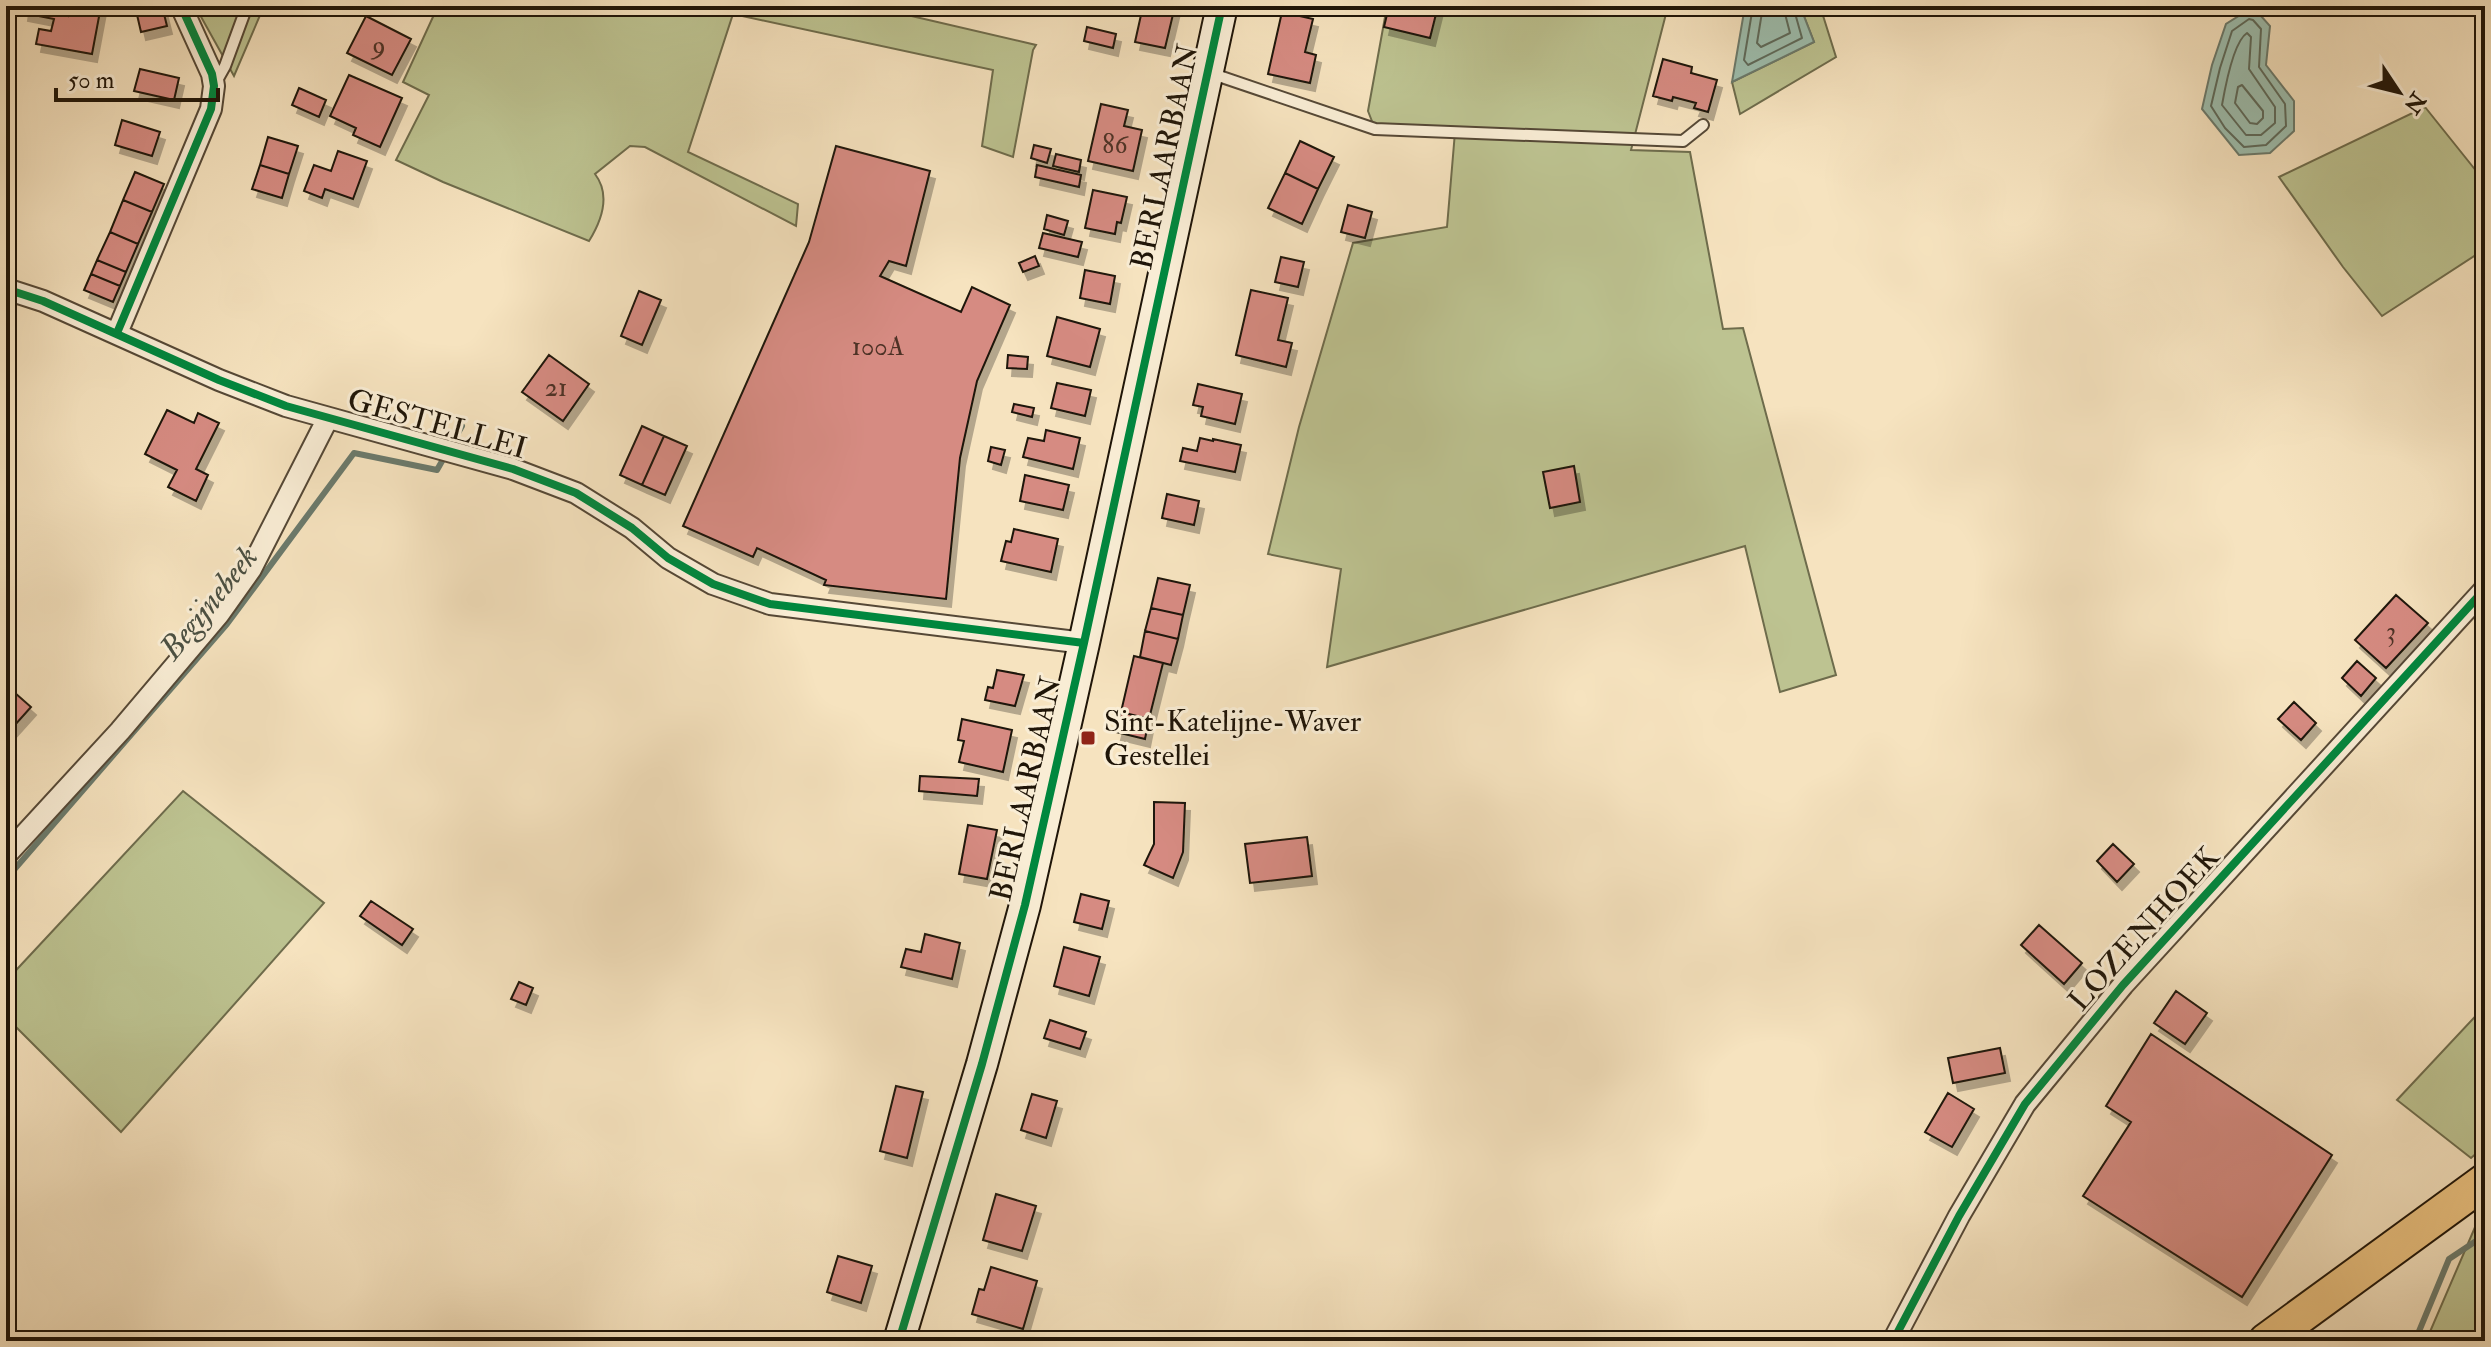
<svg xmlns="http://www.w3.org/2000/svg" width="2491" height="1347" viewBox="0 0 2491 1347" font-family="'IM FELL Double Pica',serif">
<defs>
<filter id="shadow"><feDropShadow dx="5" dy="8" stdDeviation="0" flood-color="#0004"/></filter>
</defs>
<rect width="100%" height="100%" fill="#f6e3bf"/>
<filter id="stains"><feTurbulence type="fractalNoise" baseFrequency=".0025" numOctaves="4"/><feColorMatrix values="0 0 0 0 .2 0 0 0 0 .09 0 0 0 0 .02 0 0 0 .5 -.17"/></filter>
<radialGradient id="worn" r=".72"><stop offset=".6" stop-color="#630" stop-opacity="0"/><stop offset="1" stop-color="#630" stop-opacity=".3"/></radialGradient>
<path fill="#bdc391" stroke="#6e6c4c" stroke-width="2" d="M 195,6 L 264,6 L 234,76 Z
M 438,6 L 892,6 L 890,11 L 1036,45 L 1033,50 L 1013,157 L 982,146 L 993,70 L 733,14 L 688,152 L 798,204 L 796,226 L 645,147 L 630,146 L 595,174 C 611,195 602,220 589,241 L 443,182 L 396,160 L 429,95 L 403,82 Z
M 1387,6 L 1668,6 L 1631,150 L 1690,152 L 1723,329 L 1743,328 L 1836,675 L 1780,692 L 1745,546 L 1327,667 L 1341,569 L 1268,554 L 1299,427 L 1353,243 L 1447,227 L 1455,132 L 1375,129 L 1368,111 Z
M 1800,6 L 1820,6 L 1836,57 L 1740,114 L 1732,82 L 1814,42 Z
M 2425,107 L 2485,182 L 2485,249 L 2382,316 L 2343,267 L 2279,177 Z
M 183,791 L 324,903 L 121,1132 L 6,1017 L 6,981 Z
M 2485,1006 L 2485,1146 L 2471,1158 L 2397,1100 Z
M 2485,1204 L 2485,1341 L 2426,1341 Z"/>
<path fill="#9dbeae" stroke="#6b7a6c" stroke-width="2" d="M 1745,6 L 1800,6 L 1814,42 L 1732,82 Z
M 2253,7 L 2270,26 L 2266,65 L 2294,101 L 2294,131 L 2270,153 L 2239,155 L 2202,109 L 2212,65 L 2226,24 Z"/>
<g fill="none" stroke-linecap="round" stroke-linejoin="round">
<path stroke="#5e6a5b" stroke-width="2" d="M 1753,6 L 1744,60 L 1748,65 L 1802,38 L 1793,6
M 1763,6 L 1757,43 L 1761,47 L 1790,33 L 1783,6
M 2249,19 L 2253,20 L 2261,29 L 2259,67 L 2285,104 L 2286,126 L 2266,145 L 2244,147 L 2225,128 L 2211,106 L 2220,68 L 2232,31 Z
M 2247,33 L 2251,37 L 2249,69 L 2275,107 L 2275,123 L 2261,135 L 2246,135 L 2222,105 C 2225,88 2233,42 2247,33 Z
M 2242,85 L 2263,111 L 2263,118 L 2257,124 L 2250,123 L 2235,103 L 2238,87 Z"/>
<path stroke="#6b7a6c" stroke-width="6" d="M 6,879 L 227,624 L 354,453 L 437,470 L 462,426
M 2415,1341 L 2449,1259 L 2485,1235"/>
</g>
<path fill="#d68b82" stroke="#1f1508" stroke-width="2" filter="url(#shadow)" d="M 24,6 L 57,6 L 55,13 L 68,16 L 69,6 L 101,6 L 92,54 L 36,44 L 39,29 L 51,31 L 54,19 L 23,13 Z
M 135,6 L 162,6 L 167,26 L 141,32 Z
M 1143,6 L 1175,6 L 1165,48 L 1135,42 Z
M 1389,6 L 1438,6 L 1430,38 L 1384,27 Z
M 1282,12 L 1313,19 L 1305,52 L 1316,55 L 1310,83 L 1268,74 Z
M 366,16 L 411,39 L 392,75 L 347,53 Z
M 1087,27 L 1116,34 L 1113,48 L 1084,41 Z
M 1663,59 L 1692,67 L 1691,73 L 1717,80 L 1708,112 L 1694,108 L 1696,103 L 1673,97 L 1672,101 L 1653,96 Z
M 140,69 L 179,78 L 174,100 L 134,91 Z
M 349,75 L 402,98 L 380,147 L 353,135 L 356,128 L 330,116 Z
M 299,88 L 326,100 L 319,117 L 292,105 Z
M 1101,104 L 1128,110 L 1124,126 L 1142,130 L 1133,171 L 1088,161 Z
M 122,120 L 160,132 L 152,156 L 115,145 Z
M 268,137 L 298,146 L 289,174 L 260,165 Z
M 1300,141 L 1334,157 L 1318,189 L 1285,173 Z
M 1034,145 L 1051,149 L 1047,163 L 1031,158 Z
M 836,146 L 930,171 L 906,266 L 889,261 L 880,276 L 961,312 L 972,287 L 1010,305 L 977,381 L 960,458 L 946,599 L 824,585 L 826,580 L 757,548 L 753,557 L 683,526 L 809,242 Z
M 338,151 L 367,161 L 353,199 L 325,189 L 322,198 L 304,191 L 314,165 L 331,171 Z
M 1056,154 L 1081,160 L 1079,172 L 1053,166 Z
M 260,165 L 289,174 L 282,198 L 252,189 Z
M 1037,165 L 1081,175 L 1079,187 L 1035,177 Z
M 135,172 L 164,184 L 152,212 L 123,200 Z
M 1285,173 L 1318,189 L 1302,224 L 1268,208 Z
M 1093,190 L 1127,197 L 1121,223 L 1117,222 L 1115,234 L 1085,228 Z
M 123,200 L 152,212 L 138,244 L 110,232 Z
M 1348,205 L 1372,212 L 1365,238 L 1341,232 Z
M 1047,215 L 1068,221 L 1064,235 L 1044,229 Z
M 110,232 L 138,244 L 126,272 L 97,260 Z
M 1043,233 L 1082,242 L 1078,257 L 1039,248 Z
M 1035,256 L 1039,266 L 1023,272 L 1019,263 Z
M 1281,257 L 1304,262 L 1298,287 L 1275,282 Z
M 97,260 L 126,272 L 120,286 L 91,274 Z
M 1085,270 L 1115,276 L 1110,304 L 1080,298 Z
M 91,274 L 120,286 L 113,302 L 84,290 Z
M 1251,290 L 1288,298 L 1278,340 L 1292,343 L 1286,367 L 1236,355 Z
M 639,291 L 661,300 L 642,345 L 621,336 Z
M 1057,317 L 1100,329 L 1090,367 L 1047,356 Z
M 549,355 L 589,384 L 563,421 L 522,392 Z
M 1008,355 L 1028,357 L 1027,369 L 1007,368 Z
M 1057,383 L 1091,390 L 1085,416 L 1051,408 Z
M 1198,384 L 1242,394 L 1235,424 L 1201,416 L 1203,407 L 1193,405 Z
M 1014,404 L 1034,408 L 1032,417 L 1012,412 Z
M 167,410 L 194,423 L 198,413 L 219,423 L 196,469 L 208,475 L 196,501 L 168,487 L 177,470 L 145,454 Z
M 642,426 L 664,436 L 642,485 L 620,475 Z
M 1046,430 L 1080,438 L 1073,469 L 1023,457 L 1028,438 L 1044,441 Z
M 664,436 L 687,446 L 665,495 L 642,485 Z
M 1200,438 L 1213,441 L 1213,439 L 1241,445 L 1235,472 L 1180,461 L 1183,448 L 1197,451 Z
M 991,447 L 1005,450 L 1001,465 L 988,461 Z
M 1574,466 L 1580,502 L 1550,508 L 1543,472 Z
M 1025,475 L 1069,485 L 1063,510 L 1020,501 Z
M 1167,494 L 1199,501 L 1194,525 L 1162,518 Z
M 1014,529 L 1058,539 L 1051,572 L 1001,561 L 1006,541 L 1011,542 Z
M 1158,578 L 1190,585 L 1183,615 L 1151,608 Z
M 2396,595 L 2428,623 L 2386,668 L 2355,640 Z
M 1151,608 L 1183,615 L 1178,639 L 1145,631 Z
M 1145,631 L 1178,639 L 1171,665 L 1140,657 Z
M 1134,656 L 1163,663 L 1149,719 L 1121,712 Z
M 2357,661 L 2376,678 L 2361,696 L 2342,678 Z
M 997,670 L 1024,675 L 1015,706 L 985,700 L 988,687 L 993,688 Z
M 6,685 L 31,707 L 6,735 Z
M 2294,702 L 2316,723 L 2301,740 L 2278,719 Z
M 1121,712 L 1149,719 L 1145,739 L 1116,732 Z
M 962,719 L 1012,730 L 1003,772 L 959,762 L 964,741 L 958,740 Z
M 920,776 L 979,779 L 977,796 L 919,791 Z
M 1154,802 L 1185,803 L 1183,852 L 1173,878 L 1144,865 L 1154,844 Z
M 968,825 L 997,830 L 987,879 L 959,874 Z
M 1307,837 L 1312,876 L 1250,883 L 1245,844 Z
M 2113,844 L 2134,864 L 2117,882 L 2097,861 Z
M 1081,894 L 1109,901 L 1102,929 L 1074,922 Z
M 371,901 L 413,929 L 402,945 L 360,916 Z
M 2039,925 L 2082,963 L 2064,984 L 2021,945 Z
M 925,934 L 960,943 L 952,979 L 901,967 L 906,949 L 921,952 Z
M 1064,947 L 1100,957 L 1089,996 L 1054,986 Z
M 519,982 L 533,988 L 526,1005 L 511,999 Z
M 2176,991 L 2207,1013 L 2185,1044 L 2154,1023 Z
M 1050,1020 L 1086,1032 L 1080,1049 L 1044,1038 Z
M 2151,1034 L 2332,1155 L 2242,1297 L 2083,1196 L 2131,1122 L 2106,1106 Z
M 2000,1048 L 2005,1073 L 1953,1083 L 1948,1058 Z
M 896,1086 L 923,1092 L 907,1158 L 880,1151 Z
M 1948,1093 L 1974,1109 L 1952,1147 L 1925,1132 Z
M 1032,1094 L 1057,1101 L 1046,1138 L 1021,1130 Z
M 996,1194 L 1036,1206 L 1022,1251 L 983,1240 Z
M 838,1256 L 872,1266 L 861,1303 L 827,1292 Z
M 991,1267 L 1037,1281 L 1023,1329 L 972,1314 L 979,1289 L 984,1290 Z"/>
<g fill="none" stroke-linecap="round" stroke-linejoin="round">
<defs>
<path id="lane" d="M 1210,73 L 1375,129 L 1683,141 L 1703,125
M 216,82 L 225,66 L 247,6"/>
<path id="street" d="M 6,289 L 43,301 L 219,380 L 286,406 L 513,469 L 576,493 L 632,528 L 668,558 L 713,584 L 770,604 L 1084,643
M 117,333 L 211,109 L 214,86 L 212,74 L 181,6
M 6,855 L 120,731 L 219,614 L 251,569 L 328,418
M 1893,1341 L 1959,1216 L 2025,1104 L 2123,985 L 2485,589"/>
<path id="secondary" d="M 899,1341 L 982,1064 L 1025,905 L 1084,643 L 1222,6"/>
<path id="primary" d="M 2266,1341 L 2485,1181"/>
</defs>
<use href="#lane" stroke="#554836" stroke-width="14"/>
<use href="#street" stroke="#554836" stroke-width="24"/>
<use href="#secondary" stroke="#1f1508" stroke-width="34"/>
<use href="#primary" stroke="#1f1508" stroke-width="38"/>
<use href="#lane" stroke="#f9edd5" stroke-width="10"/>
<use href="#street" stroke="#f9edd5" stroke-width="20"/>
<use href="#secondary" stroke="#f9edd5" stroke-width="30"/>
<use href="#primary" stroke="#ebc280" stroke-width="34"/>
<defs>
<path id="cycleway" d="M 6,289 L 43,301 L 219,380 L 286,406 L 513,469 L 576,493 L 632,528 L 668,558 L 713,584 L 770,604 L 1084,643
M 117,333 L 211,109 L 214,86 L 212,74 L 181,6
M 899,1341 L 982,1064 L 1025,905 L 1084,643 L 1222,6
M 1893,1341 L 1959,1216 L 2025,1104 L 2123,985 L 2485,589"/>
</defs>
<use href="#cycleway" stroke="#f9edd5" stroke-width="13"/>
<use href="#cycleway" stroke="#00873e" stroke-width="8"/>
</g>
<rect fill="#8f2418" stroke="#f9edd5" stroke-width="3" x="1080" y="730" width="16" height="16" rx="4"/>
<g text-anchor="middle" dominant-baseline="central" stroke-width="6" stroke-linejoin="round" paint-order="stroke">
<g font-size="26" fill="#4d3226">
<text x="379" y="46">9</text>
<text x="1115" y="145">86</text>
<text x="878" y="347">100A</text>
<text x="556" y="388">21</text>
<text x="2391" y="632">3</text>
</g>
<g font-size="30" fill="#1f1508" stroke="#f9edd5">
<text transform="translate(1165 157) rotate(-78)">BERLAARBAAN</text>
<text transform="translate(437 424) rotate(16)">GESTELLEI</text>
<text transform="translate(1026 789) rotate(-77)">BERLAARBAAN</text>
<text transform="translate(2144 929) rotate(-48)">LOZENHOEK</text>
</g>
<g font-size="30" fill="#1f1508" stroke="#f9edd5" text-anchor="start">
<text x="1104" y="721">Sint-Katelijne-Waver<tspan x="1104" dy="34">Gestellei</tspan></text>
</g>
<g font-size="32" font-style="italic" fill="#4b5042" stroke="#f9edd5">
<text transform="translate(209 603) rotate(-51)">Begijnebeek</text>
</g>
</g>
<rect width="2491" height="1347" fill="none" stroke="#f6e3bf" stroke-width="32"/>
<rect x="8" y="8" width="2475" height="1331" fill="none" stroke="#1f1508" stroke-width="4"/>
<rect x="16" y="16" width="2459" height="1315" fill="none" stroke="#1f1508" stroke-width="2"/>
<g transform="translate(2399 92) rotate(125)" stroke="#f9edd5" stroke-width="6" paint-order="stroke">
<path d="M0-6L14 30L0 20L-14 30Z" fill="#1f1508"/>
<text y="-12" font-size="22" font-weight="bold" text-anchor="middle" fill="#1f1508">N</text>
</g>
<path d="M56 88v12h162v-12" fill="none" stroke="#1f1508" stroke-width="4"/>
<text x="68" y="88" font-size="24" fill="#1f1508" stroke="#f9edd5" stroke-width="6" paint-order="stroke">50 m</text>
<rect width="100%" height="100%" filter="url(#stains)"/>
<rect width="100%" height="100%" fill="url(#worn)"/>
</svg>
